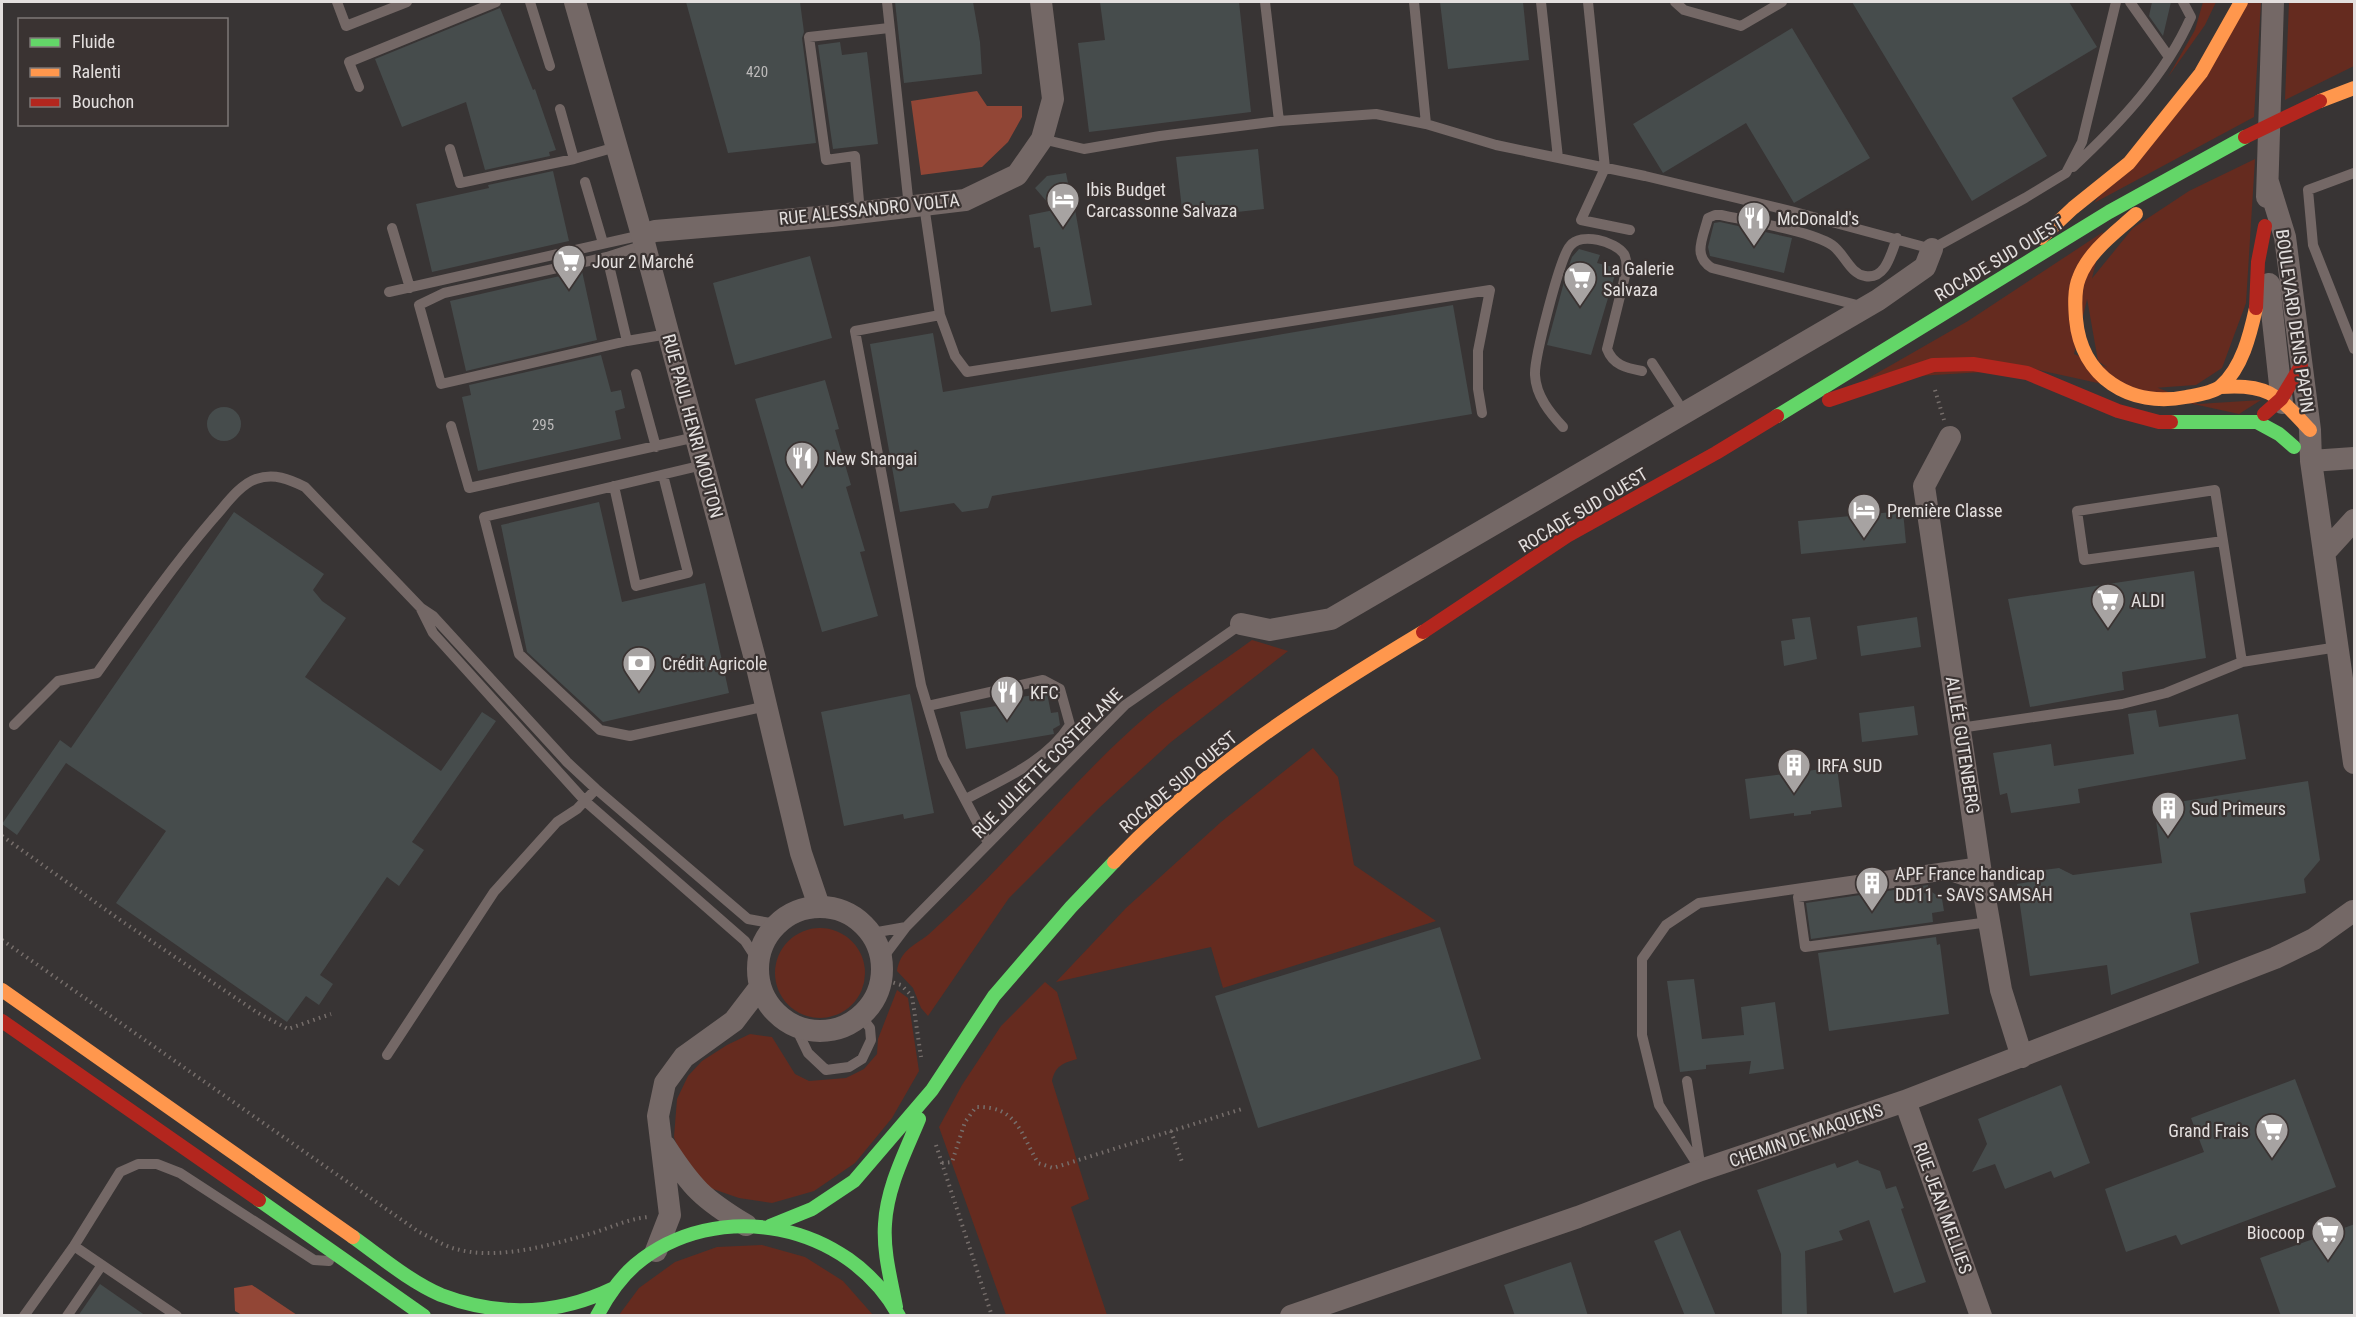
<svg xmlns="http://www.w3.org/2000/svg" width="2356" height="1317" viewBox="0 0 2356 1317" font-family="'Roboto Condensed',sans-serif">
<rect width="100%" height="100%" fill="#383434"/>
<path fill="#652b1f" d="M 2203,2 L 2216,2 L 2205,25 L 2168,77 L 2195,30 Z
M 2249,2 L 2261,2 L 2254,117 L 2094,203 Z
M 2289,2 L 2354,2 L 2354,66 L 2285,100 Z
M 2255,159 L 2246,303 L 2222,368 L 2196,385 L 2139,389 L 2098,361 L 2085,287 L 2133,228 L 2189,191 Z
M 2103,232 L 2074,354 L 2198,404 L 2261,400 L 2239,414 L 2034,369 L 1867,379 L 1968,321 Z
M 1252,640 L 1288,651 L 1171,742 L 1099,808 L 1009,898 L 928,1016 L 921,1008 L 913,988 L 897,971 C 900,951 913,946 928,935 C 937,927 946,918 955,910 C 1022,848 1078,774 1148,715 C 1181,688 1218,665 1252,640 Z
M 1313,748 L 1338,777 L 1354,865 L 1436,921 L 1223,988 L 1211,947 L 1056,982 L 1126,908 L 1221,822 Z
M775 973a45 45 0 1 1 90 0a45 45 0 1 1-90 0Z
M 1045,982 L 1057,992 L 1077,1059 C 1063,1063 1055,1066 1052,1081 L 1089,1199 L 1071,1207 L 1107,1315 L 1006,1315 L 939,1127 L 962,1085 L 1001,1026 Z
M 897,990 L 908,998 L 919,1071 L 892,1118 L 855,1163 L 814,1191 L 772,1203 L 739,1198 L 713,1189 L 697,1179 L 682,1161 L 674,1137 L 677,1099 L 688,1076 L 702,1061 L 727,1045 L 750,1034 L 772,1037 L 795,1074 L 809,1081 L 846,1078 L 864,1069 L 877,1054 L 878,1039 Z
M 762,1245 L 805,1257 L 843,1281 L 873,1315 L 619,1315 L 639,1288 L 675,1262 L 717,1247 Z"/>
<path fill="#924636" d="M 977,91 L 987,106 L 1022,106 L 1022,117 L 1008,142 L 982,167 L 921,175 L 911,101 Z
M 252,1285 L 297,1315 L 242,1315 L 235,1311 L 234,1288 Z"/>
<path fill="#464c4c" d="M 686,2 L 800,2 L 804,32 L 802,38 L 816,143 L 728,153 Z
M 895,2 L 973,2 L 980,42 L 982,74 L 904,83 Z
M 1100,2 L 1239,2 L 1251,112 L 1089,132 L 1078,43 L 1105,40 Z
M 1440,2 L 1523,2 L 1529,60 L 1448,69 Z
M 1852,2 L 2069,2 L 2097,47 L 2012,98 L 2047,156 L 1972,201 Z
M 2152,2 L 2171,2 L 2163,36 L 2149,16 Z
M 500,8 L 533,90 L 535,89 L 556,150 L 549,152 L 550,156 L 485,170 L 466,102 L 402,127 L 375,59 Z
M 1792,28 L 1870,158 L 1794,203 L 1746,123 L 1663,173 L 1633,124 Z
M 840,42 L 842,55 L 867,52 L 878,144 L 833,149 L 818,45 Z
M 1258,149 L 1264,209 L 1183,218 L 1176,157 Z
M 553,171 L 569,241 L 432,272 L 416,204 L 489,188 L 488,185 Z
M 1066,173 L 1071,198 L 1073,198 L 1092,305 L 1051,312 L 1040,247 L 1034,248 L 1029,215 L 1054,210 L 1035,188 L 1047,176 Z
M 1720,222 L 1792,238 L 1784,273 L 1710,256 L 1708,247 L 1714,223 Z
M 1579,249 L 1600,255 L 1597,263 L 1617,268 L 1591,355 L 1547,345 L 1567,271 L 1572,257 Z
M 810,256 L 832,338 L 735,365 L 713,283 Z
M 582,271 L 597,340 L 466,371 L 450,301 Z
M 1453,305 L 1472,414 L 992,496 L 988,508 L 962,512 L 954,503 L 900,512 L 870,344 L 933,333 L 943,392 Z
M 601,355 L 611,392 L 621,390 L 625,408 L 615,411 L 621,439 L 478,471 L 462,397 L 471,395 L 469,385 Z
M 825,380 L 839,429 L 835,430 L 851,485 L 846,487 L 865,551 L 860,552 L 878,616 L 822,632 L 755,399 Z
M207 424a17 17 0 1 1 34 0a17 17 0 1 1-34 0Z
M 599,502 L 622,602 L 705,583 L 729,693 L 603,722 L 527,652 L 501,525 Z
M 1903,511 L 1906,543 L 1801,554 L 1798,521 Z
M 234,512 L 324,574 L 313,590 L 322,601 L 346,618 L 305,677 L 441,771 L 482,712 L 496,721 L 412,842 L 424,850 L 399,886 L 387,877 L 320,975 L 333,984 L 319,1005 L 306,996 L 287,1022 L 116,903 L 166,831 L 66,763 L 17,835 L 2,824 L 60,740 L 71,748 Z
M 2194,571 L 2206,658 L 2122,672 L 2124,690 L 2030,707 L 2008,599 Z
M 1810,617 L 1817,659 L 1784,666 L 1781,641 L 1795,639 L 1792,619 Z
M 1917,617 L 1921,647 L 1861,656 L 1857,626 Z
M 1047,693 L 1051,713 L 1058,712 L 1060,725 L 1053,729 L 1054,734 L 966,749 L 960,712 L 996,706 L 996,701 Z
M 910,694 L 934,813 L 904,819 L 903,814 L 844,826 L 821,712 Z
M 1914,706 L 1918,735 L 1862,742 L 1859,713 Z
M 2156,710 L 2159,727 L 2238,714 L 2246,759 L 2078,789 L 2080,803 L 2011,813 L 2007,793 L 2000,795 L 1993,753 L 2051,744 L 2054,766 L 2134,754 L 2128,714 Z
M 1837,767 L 1842,807 L 1811,811 L 1811,814 L 1794,816 L 1794,813 L 1750,819 L 1745,779 Z
M 2308,781 L 2320,860 L 2304,879 L 2306,893 L 2190,913 L 2199,963 L 2111,995 L 2107,965 L 2030,976 L 2017,884 L 2029,882 L 2028,872 L 2059,868 L 2073,875 L 2162,863 L 2154,806 Z
M 1928,885 L 1929,890 L 1942,899 L 1944,911 L 1932,913 L 1933,922 L 1811,939 L 1806,903 Z
M 1440,927 L 1481,1059 L 1258,1128 L 1215,996 Z
M 1936,937 L 1937,945 L 1940,944 L 1949,1014 L 1829,1031 L 1818,953 Z
M 1694,979 L 1702,1039 L 1744,1035 L 1741,1007 L 1775,1002 L 1784,1069 L 1749,1074 L 1751,1061 L 1706,1065 L 1706,1069 L 1680,1072 L 1667,981 Z
M 2295,1079 L 2336,1187 L 2181,1245 L 2176,1235 L 2126,1252 L 2105,1189 L 2204,1152 L 2191,1118 Z
M 2061,1085 L 2090,1163 L 2054,1178 L 2051,1171 L 2005,1189 L 1995,1164 L 1972,1172 L 1987,1144 L 1978,1119 Z
M 1858,1160 L 1859,1163 L 1880,1171 L 1886,1189 L 1896,1186 L 1904,1208 L 1901,1209 L 1926,1282 L 1894,1293 L 1869,1220 L 1839,1231 L 1843,1240 L 1805,1251 L 1807,1316 L 1782,1316 L 1781,1254 L 1757,1190 L 1835,1163 L 1837,1168 Z
M 2355,1224 L 2355,1316 L 2281,1316 L 2260,1258 Z
M 1680,1230 L 1701,1280 L 1716,1316 L 1685,1316 L 1654,1241 Z
M 1571,1262 L 1588,1316 L 1515,1316 L 1504,1285 Z
M 100,1284 L 146,1316 L 78,1316 Z"/>
<g fill="none" stroke-linecap="round" stroke-linejoin="round">
<path stroke="#766e6b" stroke-width="4" stroke-dasharray="1.5 4.5" stroke-linecap="butt" d="M 1935,390 L 1944,420
M 2,836 L 123,922 L 258,1013 L 288,1029 L 331,1014
M 2,940 L 419,1232 C 431,1237 443,1246 456,1249 C 498,1261 555,1244 596,1232 C 614,1226 629,1219 648,1217
M 882,979 L 901,985 L 912,996 L 921,1057
M 1171,1131 L 1182,1162
M 936,1145 L 992,1316
M 942,1163 L 952,1162 L 965,1122 L 976,1107 C 1017,1106 1020,1132 1038,1163 L 1053,1168 L 1242,1109"/>
<path stroke="#746866" stroke-width="10" d="M 337,2 L 346,26 L 407,2
M 530,2 L 550,66
M 887,2 L 909,207
M 1265,2 L 1279,121
M 1414,2 L 1426,124
M 1541,2 L 1558,158
M 1588,2 L 1605,168 L 1581,220 L 1630,230
M 1675,2 L 1684,10 L 1741,26 L 1782,2
M 2130,2 L 2169,57
M 359,87 L 349,62 L 496,2
M 560,109 L 574,159 L 616,147
M 1042,139 L 1084,149 L 1160,136 L 1279,121 L 1376,114 L 1426,124 L 1496,145 L 1645,176 L 1791,211 L 1932,249 L 2025,198 L 2066,173 L 2082,142 L 2116,2
M 450,149 L 460,183 L 574,159
M 2073,167 C 2119,124 2165,76 2191,17 L 2183,2
M 2354,173 L 2308,190 L 2313,245 L 2354,349
M 585,182 L 603,243
M 924,205 L 940,315
M 860,213 L 855,156 L 826,160 L 809,37 L 889,28
M 392,228 L 410,288
M 607,257 L 444,293 L 419,305 L 441,384 L 627,341 L 607,257 L 644,245
M 389,292 L 642,235
M 1861,306 L 1712,268 C 1692,256 1703,238 1708,218 L 1715,215 L 1721,215 C 1748,221 1811,231 1832,245 C 1844,253 1850,274 1865,276 C 1886,280 1891,253 1897,238
M 627,341 L 668,334
M 1652,363 L 1678,403
M 636,374 L 656,447
M 451,426 L 469,488 L 696,437
M 1563,427 C 1550,413 1536,396 1535,375 C 1534,359 1560,257 1570,246 C 1581,232 1615,241 1624,254 C 1627,260 1627,266 1626,272 L 1607,349 C 1613,365 1626,368 1642,371
M 703,465 L 484,517 L 519,654 L 600,730 L 630,736 L 767,706
M 614,486 L 636,586 L 688,573 L 663,475
M 2223,541 L 2084,560 L 2077,511 L 2215,490 L 2242,662
M 421,609 L 433,633 L 585,801 L 745,941 L 758,961
M 928,706 L 1043,680 L 1060,689 L 1070,725 C 1046,762 1003,779 966,799
M 14,725 L 58,681 L 97,673 C 134,621 171,568 213,519 C 225,506 239,485 256,479 C 274,473 289,479 305,487 L 421,608 L 433,616 L 567,762 L 596,789 L 748,919 L 776,924
M 1960,728 L 2122,704 L 2166,693 L 2242,662 L 2338,647
M 988,843 L 943,758 L 921,685 L 855,331 L 940,315 L 955,356 L 967,372 L 1490,290 L 1478,351 L 1478,389 L 1482,413
M 1983,887 L 1947,875 L 1798,897 L 1805,947 L 1989,922
M 872,933 L 906,927
M 882,959 L 906,927 L 1125,705 L 1243,623
M 795,1026 L 808,1053 L 826,1070 L 849,1067 L 862,1059 L 871,1040 L 870,1028 L 861,1016
M 387,1055 L 494,892 L 557,822 L 577,809 L 596,789
M 1687,1081 L 1701,1170 L 1659,1105 L 1642,1035 L 1642,959 L 1666,925 L 1699,903 L 1980,862
M 74,1246 L 177,1316
M 24,1316 L 74,1246 L 120,1172 L 138,1164 L 157,1164 L 180,1173 L 314,1260 L 329,1261
M 67,1316 L 102,1265"/>
<path stroke="#746866" stroke-width="22" d="M 575,2 L 642,235 L 755,659 L 801,853 L 819,906
M 2268,182 L 2285,237 L 2310,430 L 2311,461 L 2354,763
M 2267,197 L 2273,2
M 642,235 L 655,231 L 831,216 L 965,200 L 1017,175 L 1042,139 L 1053,99 L 1041,2
M 2269,284 L 2282,403
M 1950,437 L 1924,486 L 1983,887 L 2001,990 L 2022,1057
M 2311,461 L 2354,458
M 2324,553 L 2354,520
M 1241,624 L 1270,630 L 1331,619 L 1878,300 L 1925,267 L 1932,249
M758 969a62 62 0 1 1 124 0a62 62 0 1 1-124 0Z
M 1905,1101 L 1981,1316
M 665,1146 C 692,1188 703,1199 746,1225
M 656,1251 L 670,1215 L 658,1116 L 665,1083 L 684,1057 L 734,1021 L 760,987
M 1291,1316 L 1578,1217 L 1701,1170 L 1905,1101 L 2275,958 L 2314,939 L 2353,911"/>
<path stroke="#63d668" stroke-width="14" d="M 1777,416 L 2109,212 L 2245,137
M 2171,422 L 2257,422 L 2279,434 L 2294,447
M 259,1200 L 424,1316
M 770,1226 L 812,1209 L 854,1181 L 932,1090 L 994,996 L 1071,907 L 1114,862
M 353,1237 C 381,1257 409,1281 441,1295 C 499,1317 558,1315 614,1288
M 896,1307 C 891,1280 883,1252 885,1224 C 887,1187 905,1153 919,1119
M 597,1316 C 607,1297 619,1279 635,1265 C 717,1196 849,1223 899,1316"/>
<path stroke="#ff974d" stroke-width="14" d="M 2320,101 L 2354,88
M 2136,214 C 2115,233 2089,251 2079,278 C 2074,290 2075,306 2076,319 C 2081,377 2130,408 2186,397 C 2196,395 2213,393 2221,386 C 2242,368 2250,335 2256,308
M 2041,238 L 2073,208 L 2129,163 L 2201,73 L 2241,2
M 2220,387 C 2269,383 2278,396 2310,430
M 1114,862 C 1204,768 1313,698 1423,632
M 2,990 L 353,1237"/>
<path stroke="#b3261e" stroke-width="14" d="M 2256,308 L 2258,262 L 2265,226
M 1829,400 L 1933,365 L 1973,364 L 2027,373 L 2118,411 L 2159,422 L 2171,422
M 2264,414 L 2281,399 L 2301,366
M 1423,632 L 1567,536 L 1716,453 L 1777,416
M 2,1021 L 259,1200"/>
<path stroke="#b3261e" stroke-width="14" d="M 2245,137 L 2320,101"/>
</g>
<defs>
<symbol id="hotel-pin" viewBox="-11 -11 22 30"><path d="M0 17L-7.5 6A9.5 9.5 0 1 1 7.5 6Z" fill="#a7a3a2" stroke="#3a3332"/><path d="M-6-4.5h1.5V1H6V5H4.5V3h-9V5H-6ZM-4 0a1.8 1.8 0 1 1 3.6 0ZM.5 0V-2.5h3Q6-2.5 6 0Z" fill="#fff"/></symbol>
<symbol id="restaurant-pin" viewBox="-11 -11 22 30"><path d="M0 17L-7.5 6A9.5 9.5 0 1 1 7.5 6Z" fill="#a7a3a2" stroke="#3a3332"/><path d="M-5-6h1v4h1v-4h1v4h1v-4h1v5L-1.5 .5V6h-2V.5L-5-1ZM5-6V6H3V1.5H1.5Q1.5-4 5-6Z" fill="#fff"/></symbol>
<symbol id="supermarket-pin" viewBox="-11 -11 22 30"><path d="M0 17L-7.5 6A9.5 9.5 0 1 1 7.5 6Z" fill="#a7a3a2" stroke="#3a3332"/><path d="M-6-5.5h2.5l.6 2H6L4.5 2H-2.5L-4.4-4H-6ZM-1.5 3.2a1.3 1.3 0 1 0 .1 0ZM3 3.2a1.3 1.3 0 1 0 .1 0Z" fill="#fff"/></symbol>
<symbol id="bank-pin" viewBox="-11 -11 22 30"><path d="M0 17L-7.5 6A9.5 9.5 0 1 1 7.5 6Z" fill="#a7a3a2" stroke="#3a3332"/><path d="M-6-4H6V4H-6ZM0-2.3a2.3 2.3 0 1 0 0 4.6a2.3 2.3 0 1 0 0-4.6Z" fill="#fff"/></symbol>
<symbol id="building-pin" viewBox="-11 -11 22 30"><path d="M0 17L-7.5 6A9.5 9.5 0 1 1 7.5 6Z" fill="#a7a3a2" stroke="#3a3332"/><path d="M-4-6H4V6H1V3H-1V6H-4ZM-2.5-4.3h1.7v1.8h-1.7ZM.8-4.3h1.7v1.8H.8ZM-2.5-1h1.7V.8h-1.7ZM.8-1h1.7V.8H.8Z" fill="#fff"/></symbol>
</defs>
<g fill-rule="evenodd">
<use href="#hotel-pin" x="1044" y="180" width="38" height="52"/>
<use href="#restaurant-pin" x="1735" y="199" width="38" height="52"/>
<use href="#supermarket-pin" x="550" y="242" width="38" height="52"/>
<use href="#supermarket-pin" x="1561" y="259" width="38" height="52"/>
<use href="#restaurant-pin" x="783" y="439" width="38" height="52"/>
<use href="#hotel-pin" x="1845" y="491" width="38" height="52"/>
<use href="#supermarket-pin" x="2089" y="581" width="38" height="52"/>
<use href="#bank-pin" x="620" y="644" width="38" height="52"/>
<use href="#restaurant-pin" x="988" y="673" width="38" height="52"/>
<use href="#building-pin" x="1775" y="746" width="38" height="52"/>
<use href="#building-pin" x="2149" y="789" width="38" height="52"/>
<use href="#building-pin" x="1853" y="864" width="38" height="52"/>
<use href="#supermarket-pin" x="2253" y="1111" width="38" height="52"/>
<use href="#supermarket-pin" x="2309" y="1213" width="38" height="52"/>
</g>
<g text-anchor="middle" dominant-baseline="central" stroke-width="4.5" stroke-linejoin="round" paint-order="stroke">
<g font-size="15" fill="#bcbaba">
<text x="757" y="72">420</text>
<text x="543" y="425">295</text>
</g>
<g font-size="18" fill="#e3dfde" stroke="#3a3332" text-anchor="start">
<text x="1086" y="189">Ibis Budget<tspan x="1086" dy="21">Carcassonne Salvaza</tspan></text>
<text x="1777" y="218">McDonald's</text>
<text x="592" y="261">Jour 2 Marché</text>
<text x="1603" y="268">La Galerie<tspan x="1603" dy="21">Salvaza</tspan></text>
<text x="825" y="458">New Shangai</text>
<text x="1887" y="510">Première Classe</text>
<text x="2131" y="600">ALDI</text>
<text x="662" y="663">Crédit Agricole</text>
<text x="1030" y="692">KFC</text>
<text x="1817" y="765">IRFA SUD</text>
<text x="2191" y="808">Sud Primeurs</text>
<text x="1895" y="873">APF France handicap<tspan x="1895" dy="21">DD11 - SAVS SAMSAH</tspan></text>
<text x="2249" y="1130" text-anchor="end">Grand Frais</text>
<text x="2305" y="1232" text-anchor="end">Biocoop</text>
</g>
<g font-size="18" fill="#e3dfde" stroke="#3a3332">
<text transform="translate(869 209) rotate(-6)">RUE ALESSANDRO VOLTA</text>
<text transform="translate(1999 259) rotate(-31)">ROCADE SUD OUEST</text>
<text transform="translate(2295 321) rotate(82)">BOULEVARD DENIS PAPIN</text>
<text transform="translate(693 426) rotate(75)">RUE PAUL HENRI MOUTON</text>
<text transform="translate(1583 510) rotate(-31)">ROCADE SUD OUEST</text>
<text transform="translate(1963 745) rotate(81)">ALLÉE GUTENBERG</text>
<text transform="translate(1047 763) rotate(-45)">RUE JULIETTE COSTEPLANE</text>
<text transform="translate(1178 782) rotate(-40)">ROCADE SUD OUEST</text>
<text transform="translate(1806 1135) rotate(-19)">CHEMIN DE MAQUENS</text>
<text transform="translate(1943 1208) rotate(70)">RUE JEAN MELLIES</text>
</g>
</g>
<rect width="2356" height="1317" fill="none" stroke="#e3dfde" stroke-width="6"/>
<rect x="18" y="18" width="210" height="108" fill="#3a3332" stroke="#7e7877" stroke-width="1.5"/>
<rect x="30" y="38" width="30" height="9" fill="#63d668" stroke="#7e7877" stroke-width="1.5"/>
<text x="72" y="48" font-size="18" fill="#e3dfde">Fluide</text>
<rect x="30" y="68" width="30" height="9" fill="#ff974d" stroke="#7e7877" stroke-width="1.5"/>
<text x="72" y="78" font-size="18" fill="#e3dfde">Ralenti</text>
<rect x="30" y="98" width="30" height="9" fill="#b3261e" stroke="#7e7877" stroke-width="1.5"/>
<text x="72" y="108" font-size="18" fill="#e3dfde">Bouchon</text>
</svg>
